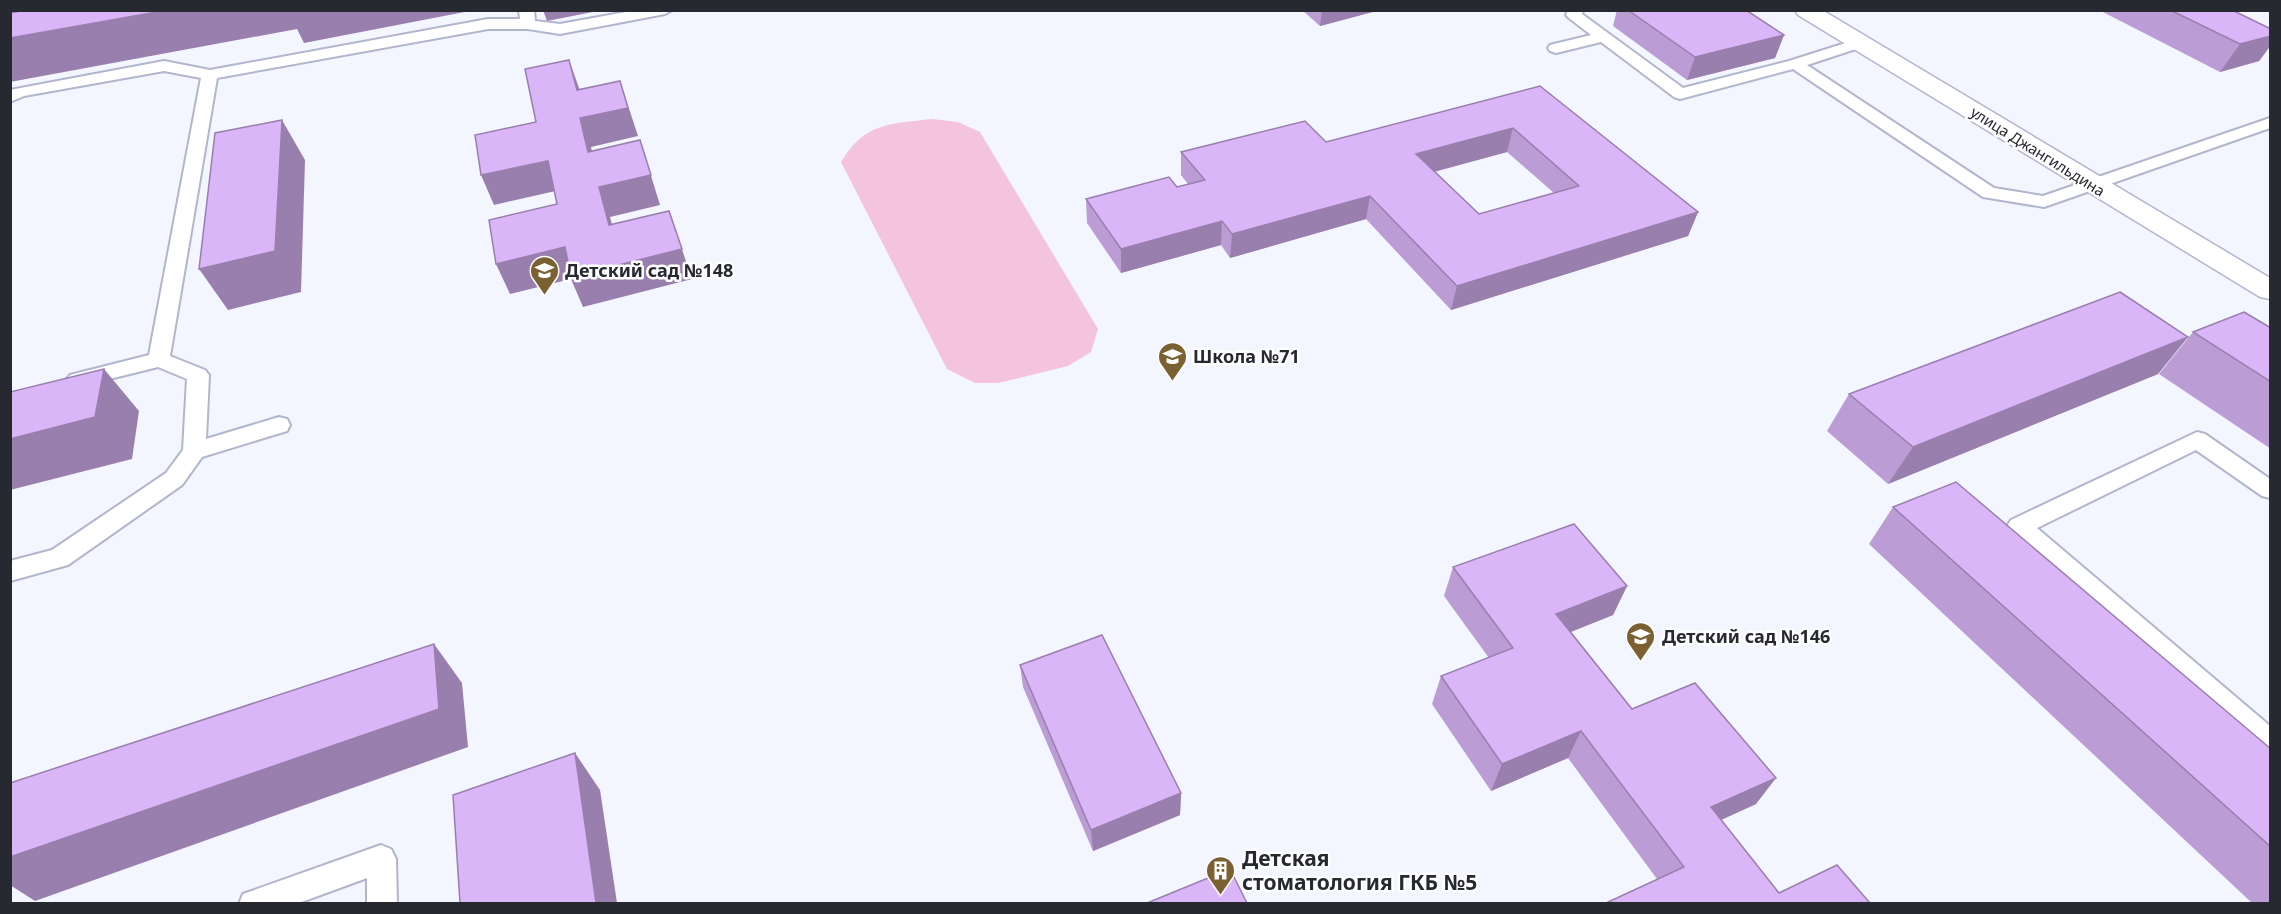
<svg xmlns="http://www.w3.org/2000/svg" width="2281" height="914" viewBox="0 0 2281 914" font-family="'Noto Sans',sans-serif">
<rect width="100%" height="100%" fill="#f3f5ff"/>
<path fill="#f3c3e0" d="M 932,119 L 958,122 L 980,132 L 1098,329 L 1091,352 L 1068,366 L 998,383 L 975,383 L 947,369 L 841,162 C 865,122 890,124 932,119 Z"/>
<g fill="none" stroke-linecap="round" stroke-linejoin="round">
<defs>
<path id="service" d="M 519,10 L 534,10 L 535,21 L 560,24 L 637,10 L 672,10 L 665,14 L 560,34 L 528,29 L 488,29 L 217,78 L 170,356 L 205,370 L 209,375 L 206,439 L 279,417 L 287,419 L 290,425 L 287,431 L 202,457 L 182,485 L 68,565 L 10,581 L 10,561 L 52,550 L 166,473 L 183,450 L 187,379 L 158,367 L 77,387 L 70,385 L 66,380 L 70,375 L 149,355 L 201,78 L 164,71 L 24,96 L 10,102 L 10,90 L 164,61 L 210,70 L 488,19 L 520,19 Z
M 1568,10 L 1583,10 L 1582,14 L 1683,88 L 1789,61 L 1855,40 L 1865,40 L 1868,43 L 1865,46 L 1807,65 L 1994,188 L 2043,196 L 2270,118 L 2270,128 L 2044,207 L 1989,198 L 1983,197 L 1793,69 L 1680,99 L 1674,97 L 1601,42 L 1556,53 L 1550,51 L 1548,48 L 1550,45 L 1591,35 L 1569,18 L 1566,15 Z
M 2197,432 L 2205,434 L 2270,479 L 2270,498 L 2262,496 L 2196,450 L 2037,528 L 2270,726 L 2270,754 L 2260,751 L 2011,532 L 2007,526 L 2011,520 Z
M 381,845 L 391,849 L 396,859 L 397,904 L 367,904 L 367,878 L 296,904 L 239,904 L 243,894 Z"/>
<path id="secondary" d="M 1795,10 L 1822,10 L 2270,278 L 2270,299 L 2260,297 L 1798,15 Z"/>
</defs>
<use href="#service" stroke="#b2b6cd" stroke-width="4"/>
<use href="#secondary" stroke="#b2b6cd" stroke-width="3"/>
<use href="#service" fill="#fff" fill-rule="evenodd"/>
<use href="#secondary" fill="#fff" fill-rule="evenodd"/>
</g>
<path fill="#bb9cd4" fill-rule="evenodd" d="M 1302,10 L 1380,10 L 1320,26 Z
M 1617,10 L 1746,10 L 1784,35 L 1775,58 L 1687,80 L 1613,26 Z
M 2099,10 L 2232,10 L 2271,29 L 2271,45 L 2259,61 L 2220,72 Z
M 1540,86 L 1698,212 L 1688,236 L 1451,310 L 1366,219 L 1230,258 L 1221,245 L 1121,273 L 1087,223 L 1086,199 L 1177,187 L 1188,184 L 1181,175 L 1181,152 L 1326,142 ZM 1507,152 L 1554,193 L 1479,214 L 1435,171 Z
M 2271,328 L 2271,449 L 2159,374 L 2193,332 Z
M 2188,337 L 2158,374 L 1888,484 L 1827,431 L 1849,394 Z
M 1893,507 L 2271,749 L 2271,903 L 2252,903 L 1869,544 Z
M 1453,567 L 1627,586 L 1613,615 L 1571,632 L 1632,709 L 1756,804 L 1721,820 L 1779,893 L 1870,903 L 1657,879 L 1568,758 L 1491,791 L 1432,704 L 1441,676 L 1489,658 L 1444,596 Z
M 1020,665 L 1181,793 L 1180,815 L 1093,851 L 1023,687 Z"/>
<path fill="#997fad" d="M 168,10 L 475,10 L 304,43 L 297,29 L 10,82 L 10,38 Z
M 543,10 L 603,10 L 547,21 Z
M 1322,10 L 1380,10 L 1320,26 Z
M 1784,35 L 1775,58 L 1687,80 L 1695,57 Z
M 2271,36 L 2271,45 L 2259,61 L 2220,72 L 2240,44 Z
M 569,60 L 579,88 L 587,117 L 620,81 L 638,136 L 591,147 L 599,181 L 588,152 L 580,118 L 577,90 Z
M 282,120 L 305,160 L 301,292 L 228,310 L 199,269 Z
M 1513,128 L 1507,152 L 1412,178 L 1416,154 Z
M 640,140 L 660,205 L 610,217 L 620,255 L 609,225 L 599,187 Z
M 548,161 L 560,190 L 494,205 L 481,175 Z
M 1370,196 L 1366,219 L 1230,258 L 1232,234 Z
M 669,211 L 692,279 L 583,307 L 571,279 L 510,294 L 496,264 Z
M 1698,212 L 1688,236 L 1451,310 L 1457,286 Z
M 1222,221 L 1221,245 L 1121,273 L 1121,249 Z
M 2188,337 L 2158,374 L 1888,484 L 1913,447 Z
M 104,369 L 139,411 L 132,459 L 10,490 L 10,439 Z
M 1627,586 L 1613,615 L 1545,642 L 1556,614 Z
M 434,644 L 462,683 L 468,747 L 35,901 L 10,885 L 10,857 Z
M 1581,731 L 1568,758 L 1491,791 L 1502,764 Z
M 575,753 L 600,790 L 617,903 L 596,903 Z
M 1776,778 L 1756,804 L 1692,833 L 1711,807 Z
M 1181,793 L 1180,815 L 1093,851 L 1091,830 Z"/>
<path fill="#dab5f7" stroke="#997fad" stroke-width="1.5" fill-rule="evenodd" d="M 26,10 L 168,10 L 10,38 L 10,13 Z
M 1628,10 L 1746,10 L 1784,35 L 1695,57 Z
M 2170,10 L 2232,10 L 2271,29 L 2271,36 L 2240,44 Z
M 569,60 L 577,90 L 620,81 L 628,108 L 580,118 L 588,152 L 640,140 L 651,175 L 599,187 L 609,225 L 669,211 L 682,249 L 571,277 L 565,247 L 496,264 L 489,220 L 557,204 L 548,161 L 481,175 L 475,135 L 536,122 L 525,69 Z
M 1540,86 L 1698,212 L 1457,286 L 1370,196 L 1232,234 L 1222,221 L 1121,249 L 1086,199 L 1169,177 L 1177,187 L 1205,180 L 1181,152 L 1305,121 L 1326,142 ZM 1513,128 L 1579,186 L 1479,214 L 1416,154 Z
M 282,120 L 275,251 L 199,269 L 215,133 Z
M 2120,292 L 2188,337 L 1913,447 L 1849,394 Z
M 2244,312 L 2271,328 L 2271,382 L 2193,332 Z
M 104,369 L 95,417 L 10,439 L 10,392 Z
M 1956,482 L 2271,749 L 2271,847 L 1893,507 Z
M 1574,524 L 1627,586 L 1556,614 L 1632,709 L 1695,683 L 1776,778 L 1711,807 L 1779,893 L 1837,865 L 1870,903 L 1606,903 L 1684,867 L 1581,731 L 1502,764 L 1441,676 L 1513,648 L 1453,567 Z
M 1102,635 L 1181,793 L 1091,830 L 1020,665 Z
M 434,644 L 439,709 L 10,857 L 10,783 Z
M 575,753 L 596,903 L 460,903 L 453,795 Z
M 1230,869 L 1247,903 L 1147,903 Z"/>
<defs>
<symbol id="school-pin" viewBox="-11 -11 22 30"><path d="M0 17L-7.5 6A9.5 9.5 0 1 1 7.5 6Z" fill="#7b6032" stroke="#fff"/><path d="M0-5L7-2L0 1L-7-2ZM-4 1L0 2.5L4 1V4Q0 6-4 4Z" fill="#fff"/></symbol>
<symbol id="building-pin" viewBox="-11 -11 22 30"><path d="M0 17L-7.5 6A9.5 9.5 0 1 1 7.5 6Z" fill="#7b6032" stroke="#fff"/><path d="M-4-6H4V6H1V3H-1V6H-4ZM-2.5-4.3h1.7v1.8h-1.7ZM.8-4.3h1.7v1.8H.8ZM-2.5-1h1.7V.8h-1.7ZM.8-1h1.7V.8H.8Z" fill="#fff"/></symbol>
</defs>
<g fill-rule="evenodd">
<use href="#school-pin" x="528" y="254" width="33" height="45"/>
<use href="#school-pin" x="1156" y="340" width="33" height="45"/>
<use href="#school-pin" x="1624" y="620" width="33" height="45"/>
<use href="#building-pin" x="1204" y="854" width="33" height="45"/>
</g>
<g text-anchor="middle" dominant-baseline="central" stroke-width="5" stroke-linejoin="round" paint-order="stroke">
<g font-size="15" fill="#272931" stroke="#fff">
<text transform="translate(2038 151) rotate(32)">улица Джангильдина</text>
</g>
<g font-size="18" font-weight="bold" fill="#272931" stroke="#fff" text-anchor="start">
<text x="565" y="270">Детский сад №148</text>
<text x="1193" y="356">Школа №71</text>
<text x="1662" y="636">Детский сад №146</text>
</g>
<g font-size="21" font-weight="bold" fill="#272931" stroke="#fff" text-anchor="start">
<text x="1242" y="858">Детская<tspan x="1242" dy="24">стоматология ГКБ №5</tspan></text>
</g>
</g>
<rect width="2281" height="914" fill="none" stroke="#272931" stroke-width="24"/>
</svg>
